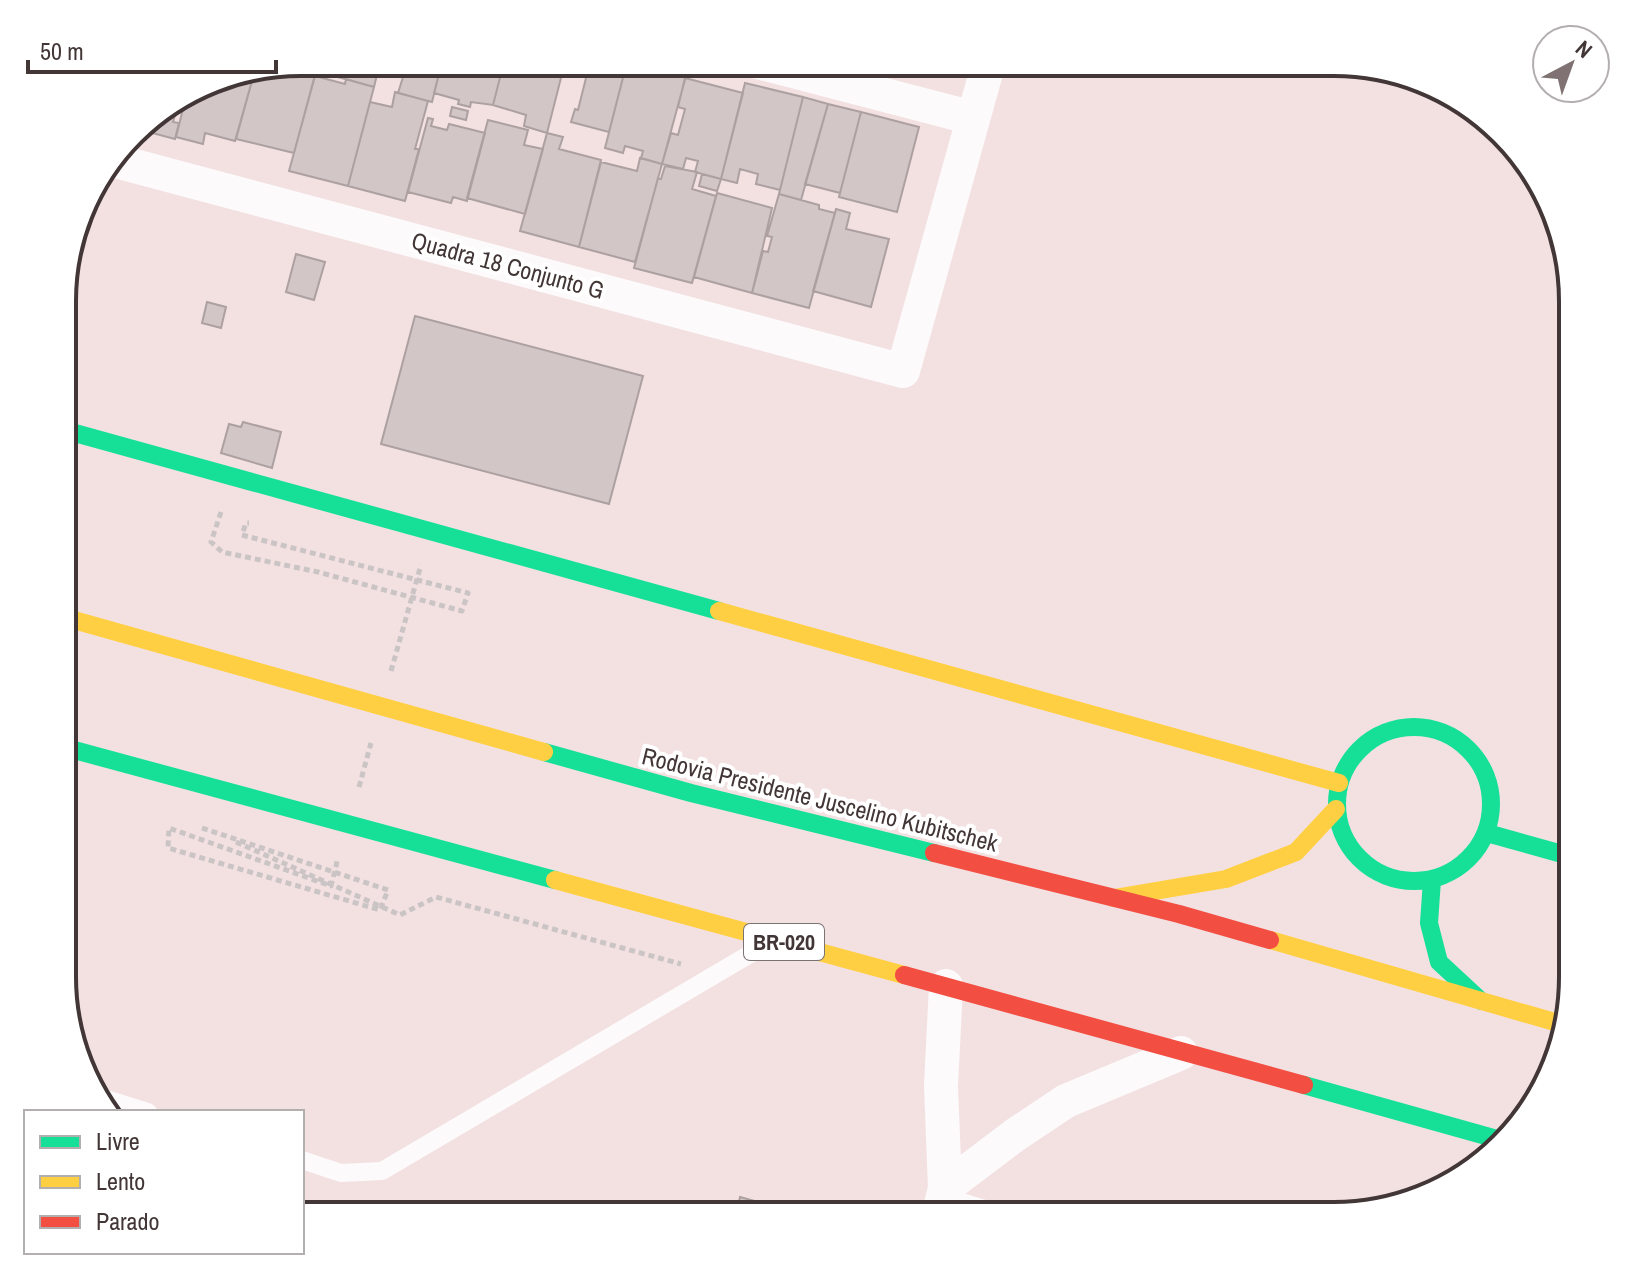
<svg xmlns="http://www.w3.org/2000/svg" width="1635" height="1278" viewBox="0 0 1635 1278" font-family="'Archivo Narrow',sans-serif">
<rect width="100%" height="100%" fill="#f3e1e2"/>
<path fill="#d3c6c6" stroke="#ada0a0" stroke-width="2" d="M 319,62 L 380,62 L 374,87 L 316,71 Z
M 380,62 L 442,62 L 432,102 L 398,93 L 403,77 L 378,71 Z
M 442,62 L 504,62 L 493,105 L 471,102 L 470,107 L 458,104 L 459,100 L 434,93 Z
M 504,62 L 565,62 L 547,133 L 524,126 L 526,115 L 493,105 Z
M 590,62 L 627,62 L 609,132 L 571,122 L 575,109 L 578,110 Z
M 627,62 L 679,62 L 689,65 L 662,164 L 641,158 L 643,151 L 625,146 L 623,153 L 605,148 Z
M 289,64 L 316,71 L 294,153 L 236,139 L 255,70 Z
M 255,70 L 235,141 L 205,133 L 203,144 L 176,137 L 186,97 L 224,75 Z
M 315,76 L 345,84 L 346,79 L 374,87 L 348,186 L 289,171 Z
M 685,78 L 743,93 L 721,179 L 695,172 L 698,161 L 686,158 L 683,169 L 662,164 L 671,133 L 678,135 L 685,109 L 678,107 Z
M 745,83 L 803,97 L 780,190 L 756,184 L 758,174 L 740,169 L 737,183 L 721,179 Z
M 395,92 L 428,101 L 415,149 L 419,149 L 405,201 L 348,186 L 370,102 L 392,107 Z
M 803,97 L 828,104 L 801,200 L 779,194 Z
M 179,101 L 173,122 L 179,123 L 175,139 L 137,129 L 144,121 Z
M 828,104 L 861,112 L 840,193 L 805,184 Z
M 452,107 L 468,111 L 466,120 L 450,116 Z
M 861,112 L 919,127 L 897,212 L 839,197 Z
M 428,118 L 433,119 L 431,126 L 447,130 L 449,124 L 485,133 L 467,201 L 453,197 L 451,203 L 408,192 Z
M 488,120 L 528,130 L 524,145 L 543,149 L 525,214 L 467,198 Z
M 547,133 L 563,137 L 559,149 L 601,160 L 579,247 L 520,231 Z
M 640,158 L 662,164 L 635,262 L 579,247 L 601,162 L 637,171 Z
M 665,166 L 697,172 L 692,189 L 716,196 L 692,283 L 634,268 L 658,178 L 661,179 Z
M 702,174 L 721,179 L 717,191 L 699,186 Z
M 717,193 L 772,208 L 752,293 L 694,277 Z
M 779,194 L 819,205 L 819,209 L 835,213 L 809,308 L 752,293 L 763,251 L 768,252 L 772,237 L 767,236 Z
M 836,209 L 850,213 L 846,229 L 889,239 L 871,307 L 813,291 Z
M 296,254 L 325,262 L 314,300 L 286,292 Z
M 207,302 L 226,307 L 221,328 L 202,323 Z
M 415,316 L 643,376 L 609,504 L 381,444 Z
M 243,422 L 281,432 L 272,468 L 221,453 L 229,424 L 241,427 Z
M 740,1197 L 802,1214 L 802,1216 L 736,1216 Z"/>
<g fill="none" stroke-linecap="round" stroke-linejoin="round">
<path stroke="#cbc4c5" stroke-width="5" stroke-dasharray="6 4" stroke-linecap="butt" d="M 221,512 L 211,542 L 222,552 L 318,572 L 462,611 L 468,593 L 242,535 L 246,523 L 249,523
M 391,671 L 421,565
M 359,787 L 371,743
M 202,828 L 388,890 L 380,910 L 168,848 L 169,828 L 331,886 L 338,858
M 236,842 L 400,915 L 436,897 L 681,964"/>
<path stroke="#fdfafb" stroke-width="18" d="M 97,1096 L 148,1112
M 302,1160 L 341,1173 L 382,1171 L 767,944"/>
<path stroke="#fdfafb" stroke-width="34" d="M 758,62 L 973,118
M 112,160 L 903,371 L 989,62
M 945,1188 L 1015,1135 L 1066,1101 L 1181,1053
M 941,1204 L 980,1216
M 938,1216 L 945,1188 L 941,1086 L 946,986"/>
<path stroke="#16e098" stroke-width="18" d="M 64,430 L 719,611
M1337 804a77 77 0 1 1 154 0a77 77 0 1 1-154 0Z
M 63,747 L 555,880
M 544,752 L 691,793 L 934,853
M 1487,833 L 1573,857
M 1432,880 L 1429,923 L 1439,962 L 1481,1001
M 1304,1085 L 1504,1141"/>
<path stroke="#ffcf43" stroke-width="18" d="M 719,611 L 1339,783
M 63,617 L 544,752
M 555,880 L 904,975
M 1114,898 L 1226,879 L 1296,852 L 1336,809
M 1270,940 L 1565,1025"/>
<path stroke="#f24e42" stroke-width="18" d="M 934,853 L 1179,914 L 1270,940
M 904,975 L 1304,1085"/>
</g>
<g text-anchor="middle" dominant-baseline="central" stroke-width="8" stroke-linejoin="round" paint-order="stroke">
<rect fill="#fff" stroke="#7b7272" stroke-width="2" x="744" y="924" width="80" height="36" rx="6"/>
<g font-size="22" font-weight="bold" fill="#423636">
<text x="784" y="942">BR-020</text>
</g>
<g font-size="24" fill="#423636" stroke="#fff">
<text transform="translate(508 265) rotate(15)">Quadra 18 Conjunto G</text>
<text transform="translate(820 799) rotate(14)">Rodovia Presidente Juscelino Kubitschek</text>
</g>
</g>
<path d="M0 0H1635V1278H0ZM301 76H1334A225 225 0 0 1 1559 301V977A225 225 0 0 1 1334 1202H301A225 225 0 0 1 76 977V301A225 225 0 0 1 301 76Z" fill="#fff" fill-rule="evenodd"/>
<path fill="none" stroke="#423636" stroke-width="4" d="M301 76H1334A225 225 0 0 1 1559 301V977A225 225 0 0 1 1334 1202H301A225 225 0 0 1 76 977V301A225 225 0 0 1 301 76Z"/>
<rect x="24" y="1110" width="280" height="144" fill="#ffffff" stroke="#b3afaf" stroke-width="2"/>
<rect x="40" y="1136" width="40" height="12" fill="#16e098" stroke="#b3afaf" stroke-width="2"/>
<text x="96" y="1150" font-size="24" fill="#423636">Livre</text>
<rect x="40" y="1176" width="40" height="12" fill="#ffcf43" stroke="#b3afaf" stroke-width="2"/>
<text x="96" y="1190" font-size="24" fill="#423636">Lento</text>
<rect x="40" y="1216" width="40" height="12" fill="#f24e42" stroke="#b3afaf" stroke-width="2"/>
<text x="96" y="1230" font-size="24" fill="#423636">Parado</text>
<g transform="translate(1571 64) rotate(41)"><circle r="38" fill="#ffffff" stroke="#b3afaf" stroke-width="2"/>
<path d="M0-6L14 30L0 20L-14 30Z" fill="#807272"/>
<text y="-12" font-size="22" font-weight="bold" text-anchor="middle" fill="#423636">N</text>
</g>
<path d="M28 60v12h248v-12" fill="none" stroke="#423636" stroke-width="4"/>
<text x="40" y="60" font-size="24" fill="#423636" stroke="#ffffff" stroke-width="6" paint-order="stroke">50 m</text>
</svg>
